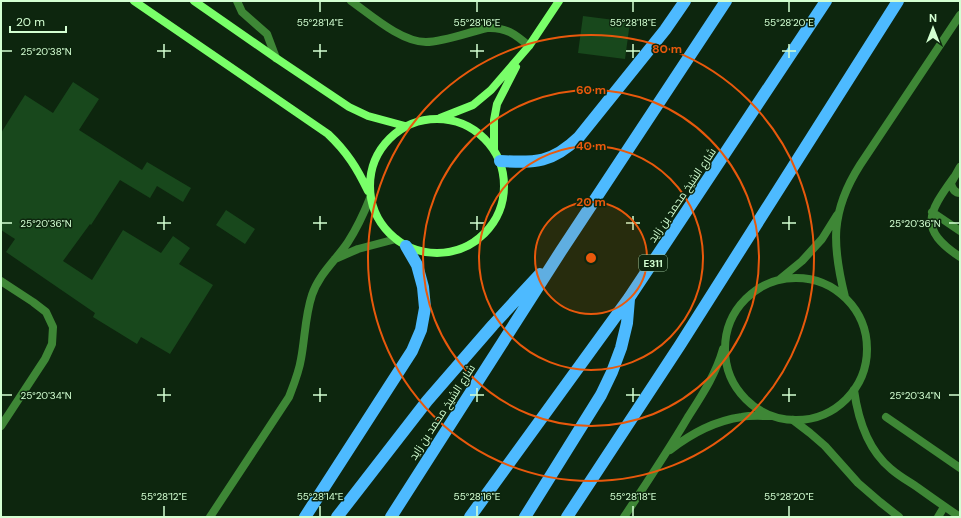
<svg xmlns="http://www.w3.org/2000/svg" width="961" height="518" viewBox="0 0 961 518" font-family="'DM Sans',Cairo,sans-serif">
<rect width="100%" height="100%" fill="#0d260e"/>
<path fill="#18481c" d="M 583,16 L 630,22 L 625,59 L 578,53 Z
M 73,82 L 99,99 L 79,130 L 142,170 L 147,162 L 191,188 L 183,202 L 157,186 L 150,198 L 120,180 L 91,225 L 90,224 L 63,261 L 92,280 L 123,230 L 161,253 L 173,236 L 190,248 L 179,264 L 213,285 L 170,354 L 141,337 L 137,344 L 93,317 L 95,313 L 6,252 L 15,239 L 1,230 L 1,133 L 25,95 L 53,113 Z
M 226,210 L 255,229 L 245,244 L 216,225 Z"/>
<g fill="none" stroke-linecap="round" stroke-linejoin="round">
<path stroke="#3e8736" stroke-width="8" d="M 237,1 L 242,12 L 267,34 L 276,58
M 351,1 C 371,15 401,42 426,42 C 444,42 469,32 487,28 C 506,27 515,34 529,46
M 960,167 L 951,183 C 952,188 954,193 960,193
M 954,177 C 928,213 918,229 960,257
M 932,212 L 960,231
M 938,517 L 944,507"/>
<path stroke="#3e8736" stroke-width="8" d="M 335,259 L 358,249 L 396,239
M 1,281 L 33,302 L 46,312 L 53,327 L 52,344 L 45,359 L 1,426
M 854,390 C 858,419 868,450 891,469 C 899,476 908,481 917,487 C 931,497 945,507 960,517
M 886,417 L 960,468
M 793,420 L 810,433 L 825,446 L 858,483 L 880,502 L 899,517
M 210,517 L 289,397 C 294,384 299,372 301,359 C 305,338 305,316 312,295 C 319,274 336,260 348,242 C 357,228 364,213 370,198"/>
<path stroke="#3e8736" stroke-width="8" d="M725 349a71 71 0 1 1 142 0a71 71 0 1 1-142 0Z
M 780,279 L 802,261 L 822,239 L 837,215
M 845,297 C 832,245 830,212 860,165 L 960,15
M 670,450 C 692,433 714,421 742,417 C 751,415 761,416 770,416
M 624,517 C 646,484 668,451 688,417 C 702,395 716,374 723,349"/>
<path stroke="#79ff69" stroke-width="8" d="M 134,1 L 328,134 C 347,152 357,168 368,191
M 194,1 L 276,58 L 349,107 L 368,116 L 405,126
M 440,118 L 473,105 L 491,90 L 529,46 L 559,1
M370 186a67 67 0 1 1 134 0a67 67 0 1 1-134 0Z
M 494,149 L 494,120 L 497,104 L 516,67"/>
<path stroke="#4dbaff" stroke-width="12" d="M 500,161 C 536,163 552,163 579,137 L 665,30 L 685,1
M 305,517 L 412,351 L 421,330 L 425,308 L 423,287 L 417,265 L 406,246
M 337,517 L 427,401 L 493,325 L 540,274
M 391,517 L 561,251 L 726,1
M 470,517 L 629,298 L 826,1
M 525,517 L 601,395 L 612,372 L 621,348 L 627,323 L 629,299
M 567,517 L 680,345 L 898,1"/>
</g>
<path fill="none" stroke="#d3ffd2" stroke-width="1.5" d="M 320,2 L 320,12M 477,2 L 477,12M 633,2 L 633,12M 789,2 L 789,12M 164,44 L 164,58M 320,44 L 320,58M 477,44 L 477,58M 633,44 L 633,58M 789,44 L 789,58M 2,51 L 12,51M 157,51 L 171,51M 313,51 L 327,51M 470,51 L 484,51M 626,51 L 640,51M 782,51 L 796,51M 164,216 L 164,230M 320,216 L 320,230M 477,216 L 477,230M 633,216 L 633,230M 789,216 L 789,230M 2,223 L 12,223M 157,223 L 171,223M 313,223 L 327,223M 470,223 L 484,223M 626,223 L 640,223M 782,223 L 796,223M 949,223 L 959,223M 164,388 L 164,402M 320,388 L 320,402M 477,388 L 477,402M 633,388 L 633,402M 789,388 L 789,402M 2,395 L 12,395M 157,395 L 171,395M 313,395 L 327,395M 470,395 L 484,395M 626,395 L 640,395M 782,395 L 796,395M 949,395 L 959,395M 164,506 L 164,516M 320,506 L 320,516M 477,506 L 477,516M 633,506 L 633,516M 789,506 L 789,516"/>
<circle cx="591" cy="258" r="56" fill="#e8590c" fill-opacity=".12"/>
<g fill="none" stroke="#e8590c" stroke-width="2">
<circle cx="591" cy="258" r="56"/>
<circle cx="591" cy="258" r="112"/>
<circle cx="591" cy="258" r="168"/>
<circle cx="591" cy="258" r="223"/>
</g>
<g text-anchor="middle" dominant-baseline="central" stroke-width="3" stroke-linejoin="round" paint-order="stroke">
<rect fill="#0d260e" stroke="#98be97" stroke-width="1" x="639" y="255" width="28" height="16" rx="3"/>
<g font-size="10" font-weight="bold" fill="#d3ffd2">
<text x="653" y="263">E311</text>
</g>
<g font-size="11" fill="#d3ffd2" stroke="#0d260e">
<text transform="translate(682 195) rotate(-56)">شارع الشيخ محمد بن زايد</text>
<text transform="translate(442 412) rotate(-57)">شارع الشيخ محمد بن زايد</text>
</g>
</g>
<g font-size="10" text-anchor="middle" fill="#d3ffd2" stroke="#0d260e" stroke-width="3" stroke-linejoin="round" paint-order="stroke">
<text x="320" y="26">55°28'14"E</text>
<text x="477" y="26">55°28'16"E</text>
<text x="633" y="26">55°28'18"E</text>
<text x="789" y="26">55°28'20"E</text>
<text x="46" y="55">25°20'38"N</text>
<text x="46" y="227">25°20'36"N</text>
<text x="915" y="227">25°20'36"N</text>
<text x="46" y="399">25°20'34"N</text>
<text x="915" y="399">25°20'34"N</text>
<text x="164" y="500">55°28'12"E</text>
<text x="320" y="500">55°28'14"E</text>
<text x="477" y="500">55°28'16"E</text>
<text x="633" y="500">55°28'18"E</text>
<text x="789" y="500">55°28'20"E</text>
</g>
<circle cx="591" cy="258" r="6" fill="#e8590c" stroke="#0d260e" stroke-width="2"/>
<g font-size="12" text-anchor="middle" font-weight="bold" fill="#e8590c" stroke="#0d260e" stroke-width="3" stroke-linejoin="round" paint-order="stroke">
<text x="667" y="53">80 m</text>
<text x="591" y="94">60 m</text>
<text x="591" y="150">40 m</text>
<text x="591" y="206">20 m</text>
</g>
<rect width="961" height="518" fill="none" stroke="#d3ffd2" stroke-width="4"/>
<g transform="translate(933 28)" stroke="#0d260e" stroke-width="3" paint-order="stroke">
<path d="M0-3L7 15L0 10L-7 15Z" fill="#d3ffd2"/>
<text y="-6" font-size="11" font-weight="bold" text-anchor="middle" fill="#d3ffd2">N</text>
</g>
<path d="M10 26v6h56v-6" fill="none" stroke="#d3ffd2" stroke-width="2"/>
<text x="16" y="26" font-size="12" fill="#d3ffd2" stroke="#0d260e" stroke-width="3" paint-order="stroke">20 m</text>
</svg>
